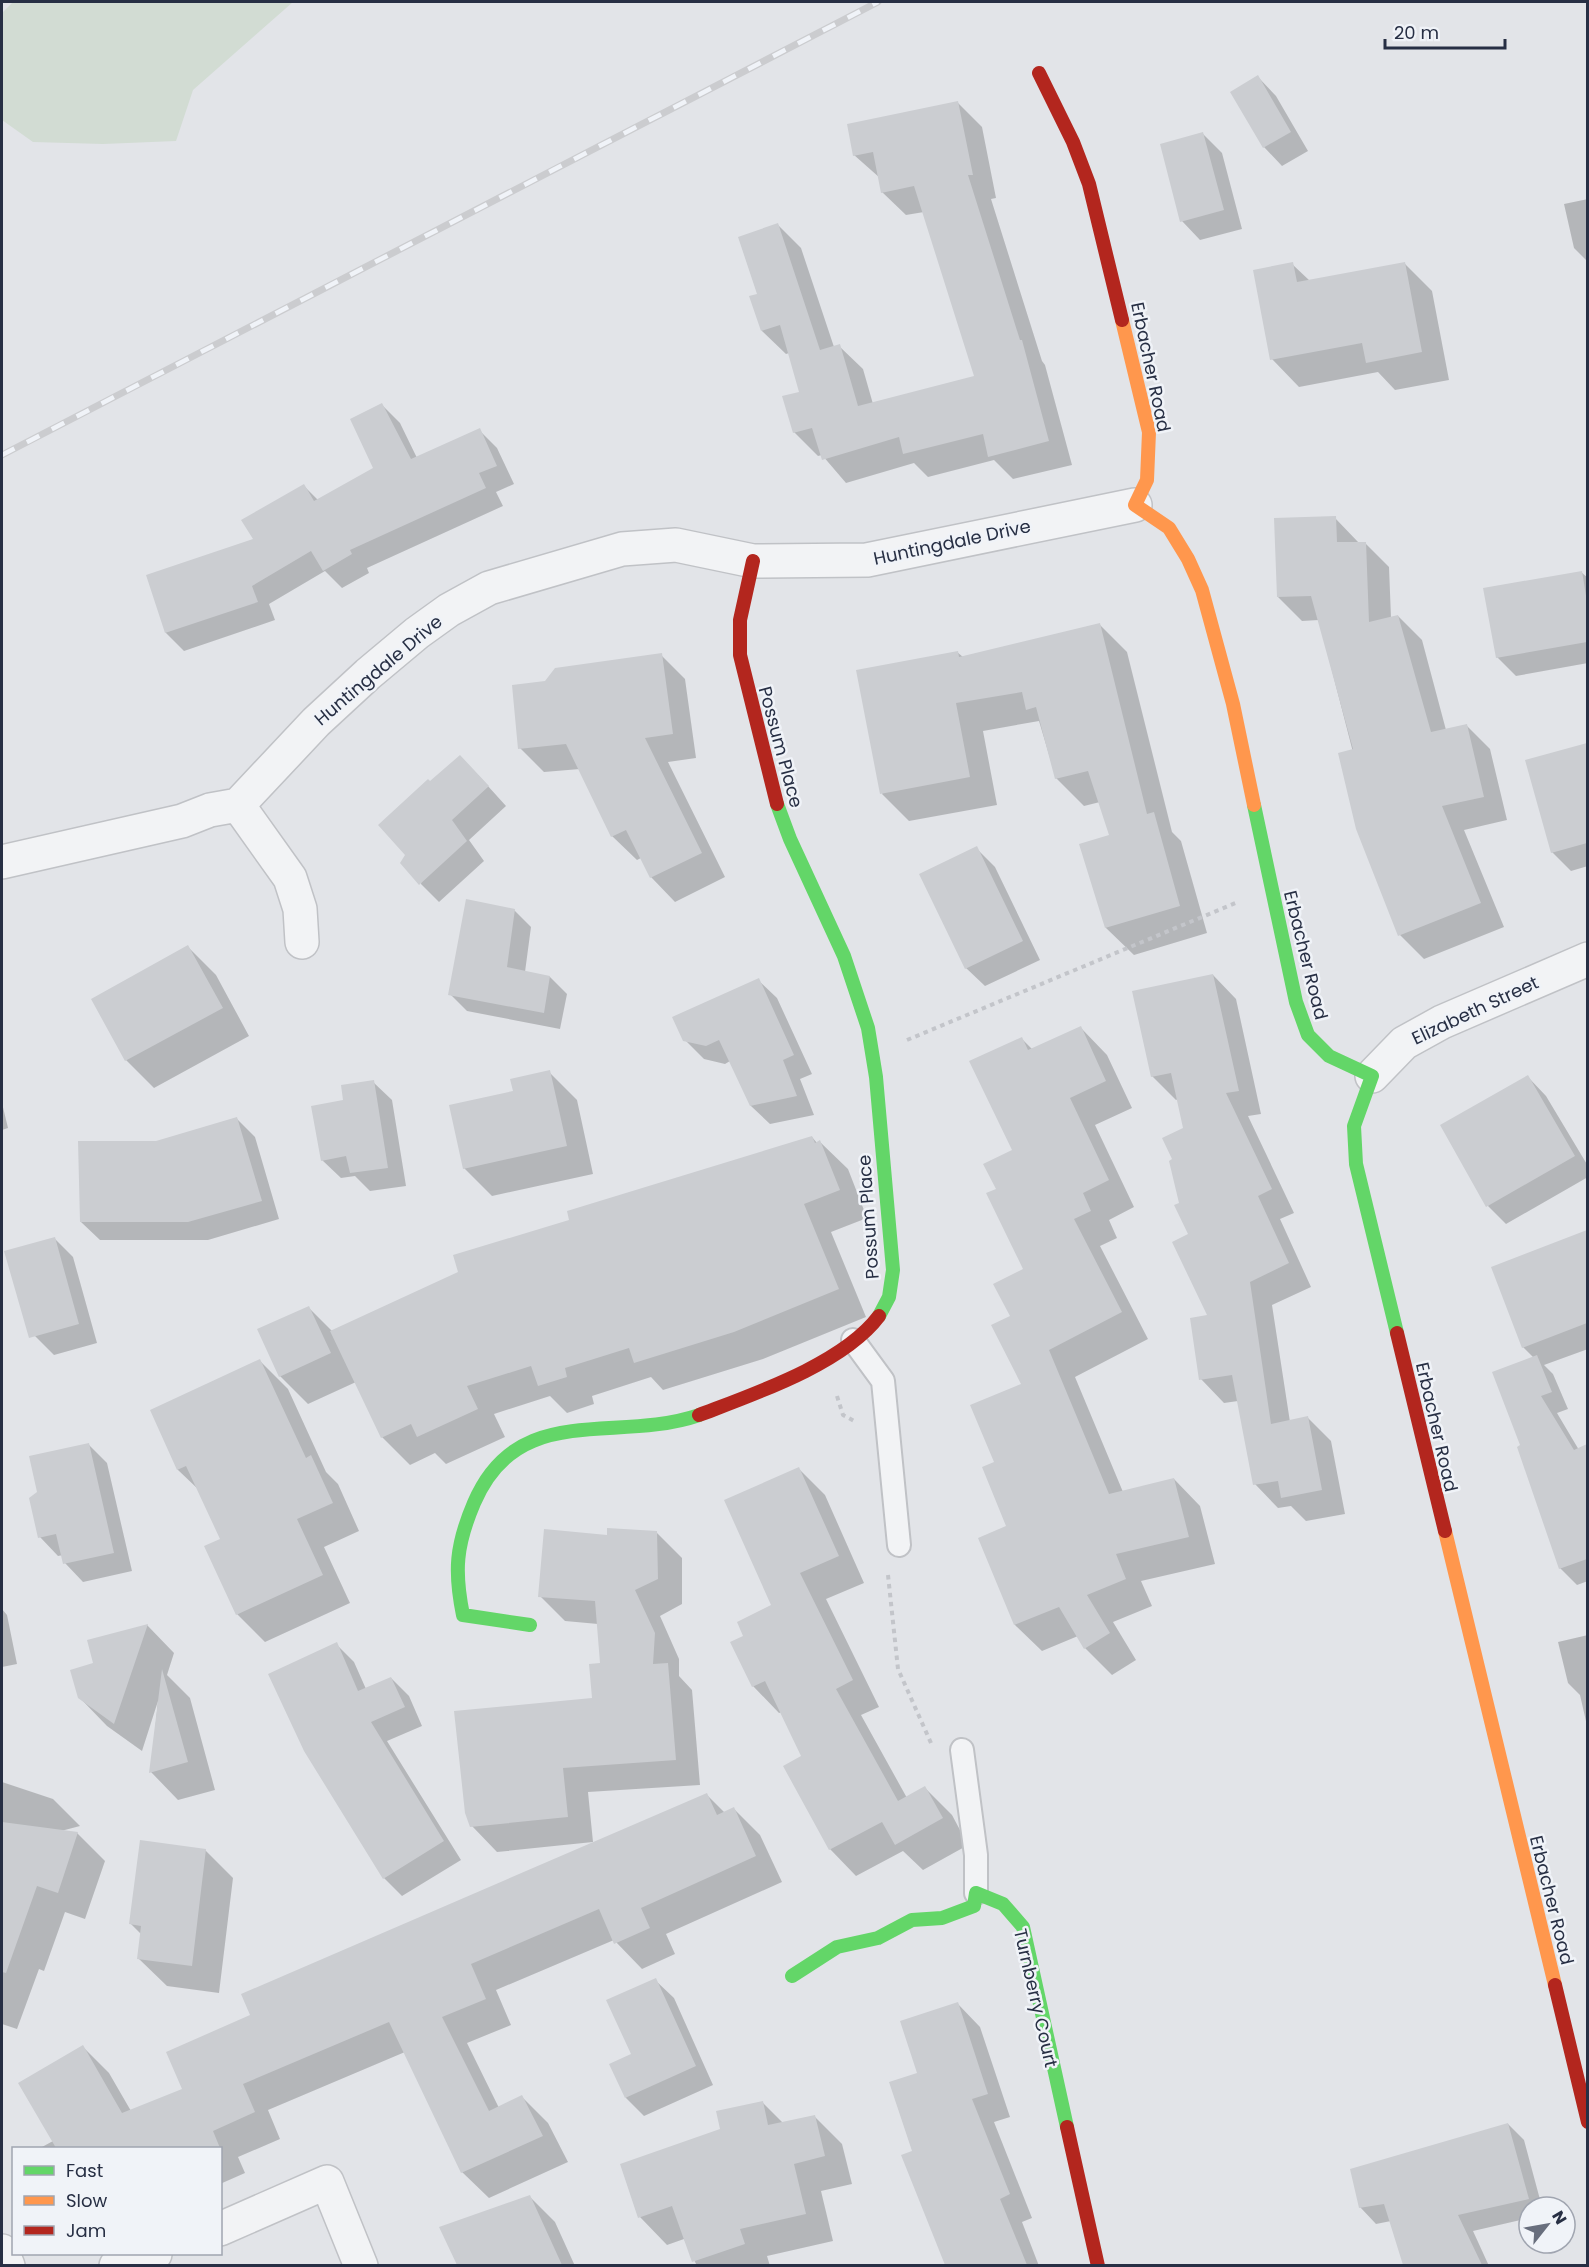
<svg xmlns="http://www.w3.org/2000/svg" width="1589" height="2267" viewBox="0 0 1589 2267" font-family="Poppins,sans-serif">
<rect width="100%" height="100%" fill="#e2e4e8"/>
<path fill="#d2dcd3" d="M 13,2 L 293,2 L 193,90 L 176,141 L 103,144 L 33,142 L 2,120 L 2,13 Z"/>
<path fill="#0003" d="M 1258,77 L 1276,96 L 1308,151 L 1282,166 L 1264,147 Z
M 958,103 L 982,127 L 996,198 L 991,199 L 1042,361 L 1045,365 L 1072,465 L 1013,479 L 994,460 L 928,477 L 914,463 L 846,483 L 822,455 L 818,456 L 794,432 L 801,393 L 789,353 L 786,354 L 762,331 L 759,295 L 778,225 L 801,248 L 834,347 L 839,346 L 863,369 L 873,404 L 976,377 L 924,212 L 906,215 L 882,192 L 880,178 L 854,155 Z
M 1203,134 L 1222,153 L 1242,229 L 1200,240 L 1182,221 Z
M 1588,199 L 1588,262 L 1574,248 L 1564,204 Z
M 1404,263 L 1432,291 L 1449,380 L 1395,390 L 1378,372 L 1299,387 L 1272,359 L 1292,264 L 1310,281 Z
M 382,405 L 400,423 L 417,458 L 479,430 L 497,448 L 514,484 L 496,492 L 503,506 L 367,568 L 369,573 L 342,588 L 325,571 L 269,604 L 275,620 L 184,651 L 166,633 L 148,576 L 255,540 L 304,486 L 318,500 L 375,469 Z
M 1335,518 L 1359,543 L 1365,543 L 1389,567 L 1391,618 L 1398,616 L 1422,640 L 1446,730 L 1466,725 L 1490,749 L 1507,820 L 1464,830 L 1504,927 L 1424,959 L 1400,935 L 1319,620 L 1302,621 L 1278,597 Z
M 1581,572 L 1588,578 L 1588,663 L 1516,676 L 1497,657 Z
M 1099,624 L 1127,652 L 1172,832 L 1181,841 L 1207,933 L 1134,955 L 1106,928 L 1111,836 L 1100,802 L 1084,806 L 1056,778 L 1039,721 L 983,731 L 997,805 L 909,821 L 882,794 L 957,652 L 963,657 Z
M 661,655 L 685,679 L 696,758 L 668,762 L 725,877 L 675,902 L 651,877 L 641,858 L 637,860 L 612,836 L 580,769 L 544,772 L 520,748 L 546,683 Z
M 1584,745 L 1588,749 L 1588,866 L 1571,871 L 1552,852 Z
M 478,775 L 506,806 L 469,840 L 484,861 L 439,902 L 421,884 L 430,783 Z
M 976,848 L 995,867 L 1040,960 L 985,986 L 966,968 Z
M 514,910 L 531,927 L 525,972 L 550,977 L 567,994 L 560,1029 L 467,1011 L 450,994 Z
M 188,947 L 216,975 L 249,1036 L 154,1088 L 126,1060 L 93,1000 Z
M 1213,975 L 1236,999 L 1261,1114 L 1248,1116 L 1294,1213 L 1280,1219 L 1311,1287 L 1272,1305 L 1290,1422 L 1308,1418 L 1331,1441 L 1345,1514 L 1306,1521 L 1291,1506 L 1278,1508 L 1255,1484 L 1238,1401 L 1224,1403 L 1201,1379 L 1210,1316 L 1181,1204 L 1185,1129 L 1178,1099 L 1176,1100 L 1152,1076 Z
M 758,980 L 777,998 L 812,1074 L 800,1079 L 814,1115 L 770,1124 L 751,1106 L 730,1061 L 725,1064 L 704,1059 L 685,1040 Z
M 1081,1028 L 1107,1055 L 1132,1108 L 1095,1125 L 1134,1207 L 1109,1220 L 1117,1238 L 1100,1246 L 1148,1339 L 1075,1377 L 1123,1492 L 1174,1479 L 1200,1506 L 1215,1564 L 1141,1581 L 1152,1606 L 1113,1622 L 1136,1660 L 1112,1675 L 1085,1648 L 1078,1636 L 1042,1651 L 1015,1625 L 980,1539 L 1008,1527 L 996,1463 L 1024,1385 L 1012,1316 L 1025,1270 L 998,1190 L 1014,1151 L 1022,1039 L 1033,1050 Z
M 549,1072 L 577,1100 L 593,1174 L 492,1196 L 464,1168 L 515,1092 Z
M 1528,1077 L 1546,1096 L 1588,1166 L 1588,1177 L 1506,1224 L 1488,1206 Z
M 373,1082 L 392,1100 L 406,1186 L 370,1191 L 355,1176 L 341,1178 L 322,1160 L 345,1102 Z
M 2,1103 L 8,1128 L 2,1130 Z
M 237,1119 L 255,1137 L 279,1219 L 208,1240 L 100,1240 L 81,1222 Z
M 812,1137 L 817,1143 L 820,1142 L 848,1169 L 867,1218 L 831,1232 L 866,1317 L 763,1359 L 663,1390 L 651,1377 L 592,1396 L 594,1404 L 567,1413 L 550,1396 L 494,1414 L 505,1437 L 446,1464 L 435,1453 L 410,1465 L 382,1437 L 356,1382 L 308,1404 L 280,1376 L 309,1308 L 333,1332 L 571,1221 Z
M 1584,1233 L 1588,1236 L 1588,1349 L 1544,1365 L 1553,1374 L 1568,1409 L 1557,1413 L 1579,1450 L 1588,1446 L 1588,1581 L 1577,1585 L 1560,1568 L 1522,1446 L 1534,1358 L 1523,1347 Z
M 54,1238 L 73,1257 L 97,1343 L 54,1355 L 35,1336 Z
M 260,1361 L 288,1389 L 326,1472 L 338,1484 L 359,1531 L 324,1547 L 350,1603 L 265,1642 L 237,1614 L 222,1539 L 199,1490 L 178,1470 L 152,1411 Z
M 89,1445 L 107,1463 L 132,1571 L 83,1582 L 65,1563 L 63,1555 L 58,1556 L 40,1537 Z
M 799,1469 L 825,1495 L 864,1583 L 826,1599 L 879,1707 L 861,1715 L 907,1798 L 925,1788 L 952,1815 L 968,1845 L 923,1870 L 903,1851 L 856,1876 L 830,1849 L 803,1756 L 782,1712 L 779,1713 L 753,1686 L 745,1636 L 773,1606 Z
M 656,1532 L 682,1558 L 682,1604 L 660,1616 L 679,1659 L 679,1676 L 692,1690 L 700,1785 L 588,1792 L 593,1842 L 497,1852 L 472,1826 L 593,1699 L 602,1664 L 598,1624 L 565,1621 L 540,1596 L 608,1536 Z
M 2,1609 L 7,1615 L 17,1664 L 2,1667 Z
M 147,1625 L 174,1653 L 167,1675 L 190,1698 L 215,1790 L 178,1800 L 151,1772 L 158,1701 L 142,1751 L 107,1726 L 79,1697 L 95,1665 Z
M 1588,1635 L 1588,1730 L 1580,1695 L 1568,1683 L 1558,1642 Z
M 336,1644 L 354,1662 L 366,1689 L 391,1678 L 409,1696 L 422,1726 L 387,1741 L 461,1860 L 402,1896 L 384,1878 L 305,1750 Z
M 2,1782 L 53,1799 L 80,1826 L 61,1831 L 77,1833 L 105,1861 L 85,1919 L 65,1912 L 44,1971 L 39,1969 L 17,2029 L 2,2024 Z
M 707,1795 L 725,1813 L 734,1809 L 760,1835 L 782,1882 L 666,1934 L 675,1954 L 642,1969 L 614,1940 L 496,1990 L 511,2025 L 467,2043 L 499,2108 L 522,2097 L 548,2123 L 568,2162 L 489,2198 L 462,2172 L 405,2052 L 268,2110 L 280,2139 L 238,2157 L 245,2173 L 220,2184 L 220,2148 L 42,2147 L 53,2141 L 83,2047 L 109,2073 L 131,2111 L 184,2089 L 252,2015 Z
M 205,1850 L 233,1878 L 219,1993 L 167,1986 L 139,1959 L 142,1935 L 131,1924 Z
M 655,1980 L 674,1998 L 713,2085 L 644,2116 L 626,2098 L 633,2055 Z
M 957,2003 L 980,2027 L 1010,2117 L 994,2122 L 1032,2218 L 1022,2222 L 1039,2266 L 947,2266 L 903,2156 L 914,2152 L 919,2074 Z
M 762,2102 L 783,2123 L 814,2116 L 842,2144 L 852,2184 L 821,2191 L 833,2241 L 767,2256 L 770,2266 L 697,2266 L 684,2239 L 667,2245 L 640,2217 L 722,2130 Z
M 1508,2124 L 1524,2140 L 1542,2207 L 1529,2207 L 1529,2218 L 1473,2231 L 1489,2266 L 1404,2266 L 1391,2221 L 1376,2224 L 1360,2207 Z
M 530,2197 L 555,2222 L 575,2266 L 458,2266 L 441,2228 Z"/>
<path fill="#cbcdd1" d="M 1258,75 L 1291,132 L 1263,148 L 1230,92 Z
M 958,101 L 973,175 L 968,175 L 1020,340 L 1022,340 L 1049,441 L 988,457 L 983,434 L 903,454 L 899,437 L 822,460 L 812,428 L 793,433 L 782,396 L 799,392 L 780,325 L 761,331 L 749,296 L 757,294 L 738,237 L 778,223 L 820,350 L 840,344 L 858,406 L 974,376 L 914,186 L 881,193 L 873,152 L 853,156 L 847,124 Z
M 1203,132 L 1224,210 L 1180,222 L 1160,144 Z
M 1293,262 L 1297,282 L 1405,262 L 1422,352 L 1366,363 L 1362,343 L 1270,360 L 1253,270 Z
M 382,403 L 411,459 L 480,428 L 497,466 L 479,473 L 486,488 L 350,550 L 352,554 L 323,571 L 311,551 L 252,586 L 258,602 L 165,633 L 146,575 L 253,539 L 241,520 L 304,484 L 314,501 L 373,468 L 350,419 Z
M 1336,516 L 1337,542 L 1366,542 L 1369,622 L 1398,615 L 1431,732 L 1467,724 L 1484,797 L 1442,806 L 1481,903 L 1398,936 L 1356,829 L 1338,753 L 1353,749 L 1311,596 L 1277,597 L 1274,518 Z
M 1582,571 L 1587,602 L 1587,642 L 1496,658 L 1483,588 Z
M 1100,623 L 1147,814 L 1154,812 L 1180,906 L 1105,928 L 1079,844 L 1109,835 L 1088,771 L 1055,779 L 1036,707 L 1026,710 L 1022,692 L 956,703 L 970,777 L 880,794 L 856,670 L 958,651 L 959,657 Z
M 662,653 L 673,734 L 645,738 L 702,853 L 650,878 L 626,830 L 611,837 L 566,744 L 518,749 L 512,685 L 545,681 L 555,668 Z
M 1587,743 L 1587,843 L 1551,853 L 1525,760 Z
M 460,755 L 489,786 L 452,820 L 467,841 L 419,885 L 400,863 L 405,855 L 378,825 L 428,779 L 430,781 Z
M 977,846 L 1023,941 L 965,969 L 919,874 Z
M 466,899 L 515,909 L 507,967 L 550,976 L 544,1013 L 448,995 Z
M 188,945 L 223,1008 L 125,1061 L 91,999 Z
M 1213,974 L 1239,1091 L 1226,1093 L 1272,1189 L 1258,1196 L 1289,1263 L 1250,1282 L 1271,1424 L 1308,1416 L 1322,1490 L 1281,1498 L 1278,1481 L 1253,1485 L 1232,1375 L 1199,1380 L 1190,1318 L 1207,1315 L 1172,1242 L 1188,1234 L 1174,1205 L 1179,1203 L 1169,1161 L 1172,1159 L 1162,1138 L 1183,1128 L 1171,1073 L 1151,1077 L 1132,991 Z
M 759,978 L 794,1055 L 783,1060 L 797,1096 L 750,1106 L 719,1040 L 706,1046 L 683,1041 L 672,1017 Z
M 1081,1026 L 1106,1081 L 1070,1098 L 1109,1180 L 1083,1193 L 1091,1211 L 1074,1219 L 1122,1312 L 1049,1350 L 1109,1494 L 1174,1478 L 1189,1537 L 1116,1554 L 1126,1579 L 1087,1595 L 1110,1633 L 1084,1649 L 1059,1607 L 1014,1625 L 978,1538 L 1006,1526 L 982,1467 L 994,1462 L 970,1405 L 1021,1384 L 991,1325 L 1010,1316 L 993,1284 L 1023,1269 L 986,1193 L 996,1189 L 983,1164 L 1012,1150 L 969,1061 L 1022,1037 L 1028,1050 Z
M 550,1070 L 567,1146 L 463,1169 L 449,1105 L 513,1091 L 510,1079 Z
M 1528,1075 L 1575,1156 L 1486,1207 L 1440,1125 Z
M 374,1080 L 388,1168 L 350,1173 L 346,1156 L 321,1161 L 311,1106 L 343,1100 L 341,1085 Z
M 237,1117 L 262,1201 L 188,1222 L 80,1222 L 78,1141 L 156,1141 Z
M 812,1136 L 815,1143 L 820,1140 L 840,1190 L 804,1204 L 839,1289 L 734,1332 L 634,1363 L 629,1348 L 565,1368 L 567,1377 L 538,1386 L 531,1366 L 467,1386 L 478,1409 L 417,1437 L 411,1424 L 381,1438 L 330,1331 L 458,1272 L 453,1255 L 569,1220 L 567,1211 Z
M 1587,1230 L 1587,1323 L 1522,1348 L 1491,1267 Z
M 55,1237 L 79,1324 L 29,1338 L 4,1251 Z
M 309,1306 L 331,1353 L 279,1377 L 257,1329 Z
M 1537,1355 L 1552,1392 L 1541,1396 L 1574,1450 L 1587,1444 L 1587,1559 L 1559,1569 L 1517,1447 L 1520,1445 L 1492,1372 Z
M 260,1359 L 306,1458 L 311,1455 L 333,1503 L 297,1519 L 323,1575 L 236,1615 L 204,1546 L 220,1539 L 186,1466 L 177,1470 L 150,1410 Z
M 89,1443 L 114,1553 L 63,1564 L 56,1534 L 38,1538 L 29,1498 L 37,1492 L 29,1456 Z
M 799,1467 L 839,1556 L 800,1573 L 853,1680 L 836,1689 L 898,1801 L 925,1786 L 943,1818 L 895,1845 L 882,1822 L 829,1850 L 783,1766 L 801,1756 L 765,1681 L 752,1687 L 730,1642 L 743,1636 L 737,1622 L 771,1605 L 724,1500 Z
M 607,1528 L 657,1531 L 658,1579 L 635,1590 L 655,1633 L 653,1664 L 668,1663 L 676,1760 L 563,1768 L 568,1817 L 470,1827 L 465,1813 L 454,1711 L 592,1698 L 589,1664 L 600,1663 L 595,1601 L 538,1597 L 544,1529 L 607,1535 Z
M 148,1624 L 114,1724 L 78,1698 L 70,1670 L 93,1663 L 87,1640 Z
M 337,1642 L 358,1691 L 391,1677 L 405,1707 L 371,1722 L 444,1841 L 383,1879 L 304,1751 L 268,1674 Z
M 162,1669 L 188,1762 L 149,1773 Z
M 707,1793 L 717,1815 L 734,1807 L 756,1856 L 641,1908 L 650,1928 L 614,1944 L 599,1909 L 471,1964 L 486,1999 L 442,2017 L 489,2111 L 522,2095 L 543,2136 L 461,2173 L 389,2022 L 243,2084 L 255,2112 L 213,2131 L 220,2148 L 56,2148 L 18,2083 L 83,2045 L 122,2113 L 182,2089 L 166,2052 L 250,2015 L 241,1994 Z
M 2,1822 L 78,1832 L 58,1893 L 37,1886 L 6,1973 L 2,1972 Z
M 140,1840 L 206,1849 L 192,1966 L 137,1959 L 141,1926 L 129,1924 Z
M 656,1978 L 696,2066 L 625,2098 L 609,2064 L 631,2054 L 606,2000 Z
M 958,2002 L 988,2094 L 972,2099 L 1010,2194 L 1000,2199 L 1027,2265 L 945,2265 L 901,2155 L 912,2151 L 889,2082 L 917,2073 L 900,2021 Z
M 763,2101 L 768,2125 L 815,2115 L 825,2156 L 794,2164 L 806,2214 L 740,2229 L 745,2244 L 692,2262 L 672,2206 L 638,2218 L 620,2164 L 720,2129 L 716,2111 Z
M 1508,2123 L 1529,2199 L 1458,2215 L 1482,2265 L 1403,2265 L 1384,2204 L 1359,2208 L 1350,2169 Z
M 530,2195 L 562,2265 L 457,2265 L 439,2227 Z"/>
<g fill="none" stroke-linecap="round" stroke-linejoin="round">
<defs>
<path id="lane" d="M 853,1340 L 883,1381 L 899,1545
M 962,1750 L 976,1855 L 976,1893"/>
<path id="street" d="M 238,805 L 290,878 L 300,909 L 302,942
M 2,862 L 182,821 L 210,810 L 238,805 L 316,722 L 368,674 L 417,633 L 449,610 L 489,588 L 622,549 L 676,545 L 753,561 L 867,560 L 1135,505
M 1372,1076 L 1404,1043 L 1442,1022 L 1588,959
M 220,2229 L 327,2182 L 361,2266
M 2,2251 L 8,2266
M 116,2266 L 155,2254"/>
</defs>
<use href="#lane" stroke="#c0c2c6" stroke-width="26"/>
<use href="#street" stroke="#c0c2c6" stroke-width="36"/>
<path stroke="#c3c5ca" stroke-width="4" stroke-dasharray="4.5 4.5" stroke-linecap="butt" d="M 907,1040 L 1238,902
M 837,1396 L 843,1415 L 856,1422
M 888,1575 L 898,1669 L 931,1743"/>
<use href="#lane" stroke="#f2f3f5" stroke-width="22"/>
<use href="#street" stroke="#f2f3f5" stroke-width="33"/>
<path stroke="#63d668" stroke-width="14" d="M 777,804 L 790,839 L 844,956 L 868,1028 L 876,1077 L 893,1270 L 889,1297 L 879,1316
M 1254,805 L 1296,1002 L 1308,1035 L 1329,1056 L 1372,1076 L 1354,1126 L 1356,1164 L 1397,1333
M 530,1625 L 463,1615 C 454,1571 456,1545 474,1503 C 518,1400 614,1444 699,1415
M 792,1976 L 837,1947 L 878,1938 L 912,1920 L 942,1918 L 974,1906 L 976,1893 L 1003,1904 L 1023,1927 L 1067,2127"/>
<path stroke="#ff974d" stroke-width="14" d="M 1122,320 L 1149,432 L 1147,480 L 1135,505 L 1169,528 L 1188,559 L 1202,590 L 1233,704 L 1254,805
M 1445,1531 L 1555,1985"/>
<path stroke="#b3261e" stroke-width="14" d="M 1039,73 L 1073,142 L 1089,184 L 1122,320
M 753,561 L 740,620 L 740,655 L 777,804
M 1397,1333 L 1445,1531
M 699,1415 C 754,1394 843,1364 879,1316
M 1555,1985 L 1588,2122
M 1067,2127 L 1098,2266"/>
<defs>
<path id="rail" d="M 2,455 L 878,2"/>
</defs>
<use href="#rail" stroke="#cbcccf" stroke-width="7"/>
<use href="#rail" stroke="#f0f3f8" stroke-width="4.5" stroke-dasharray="14" stroke-linecap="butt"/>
</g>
<g text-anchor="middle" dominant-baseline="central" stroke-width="5" stroke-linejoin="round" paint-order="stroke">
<g font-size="18" fill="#272f44" stroke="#f0f3f8">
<text transform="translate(1151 367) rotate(78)">Erbacher Road</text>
<text transform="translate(952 542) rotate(-12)">Huntingdale Drive</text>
<text transform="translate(378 670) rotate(-40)">Huntingdale Drive</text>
<text transform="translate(781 747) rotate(75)">Possum Place</text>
<text transform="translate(1306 955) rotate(76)">Erbacher Road</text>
<text transform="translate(1475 1010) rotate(-25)">Elizabeth Street</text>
<text transform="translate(868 1217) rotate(-94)">Possum Place</text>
<text transform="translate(1437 1427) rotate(77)">Erbacher Road</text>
<text transform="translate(1552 1900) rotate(76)">Erbacher Road</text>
<text transform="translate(1036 1998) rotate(77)">Turnberry Court</text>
</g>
</g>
<rect width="1589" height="2267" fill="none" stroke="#272f44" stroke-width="6"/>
<rect x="12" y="2147" width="210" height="108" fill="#f0f3f8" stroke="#a0a5b0" stroke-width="1.5"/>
<rect x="24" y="2166" width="30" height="9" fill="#63d668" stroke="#a0a5b0" stroke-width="1.5"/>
<text x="66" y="2177" font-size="18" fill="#272f44">Fast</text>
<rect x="24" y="2196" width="30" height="9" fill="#ff974d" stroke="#a0a5b0" stroke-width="1.5"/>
<text x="66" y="2207" font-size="18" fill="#272f44">Slow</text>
<rect x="24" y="2226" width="30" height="9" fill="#b3261e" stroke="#a0a5b0" stroke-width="1.5"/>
<text x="66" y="2237" font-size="18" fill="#272f44">Jam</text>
<g transform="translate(1547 2225) rotate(59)"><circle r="28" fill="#f0f3f8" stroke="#a0a5b0" stroke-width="1.5"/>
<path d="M0-4.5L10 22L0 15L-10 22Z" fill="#686e7d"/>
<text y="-9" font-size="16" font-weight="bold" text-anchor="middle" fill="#272f44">N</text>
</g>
<path d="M1385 39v9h120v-9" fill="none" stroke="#272f44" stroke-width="3"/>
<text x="1394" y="39" font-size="18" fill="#272f44" stroke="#f0f3f8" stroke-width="4.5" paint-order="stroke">20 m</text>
</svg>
